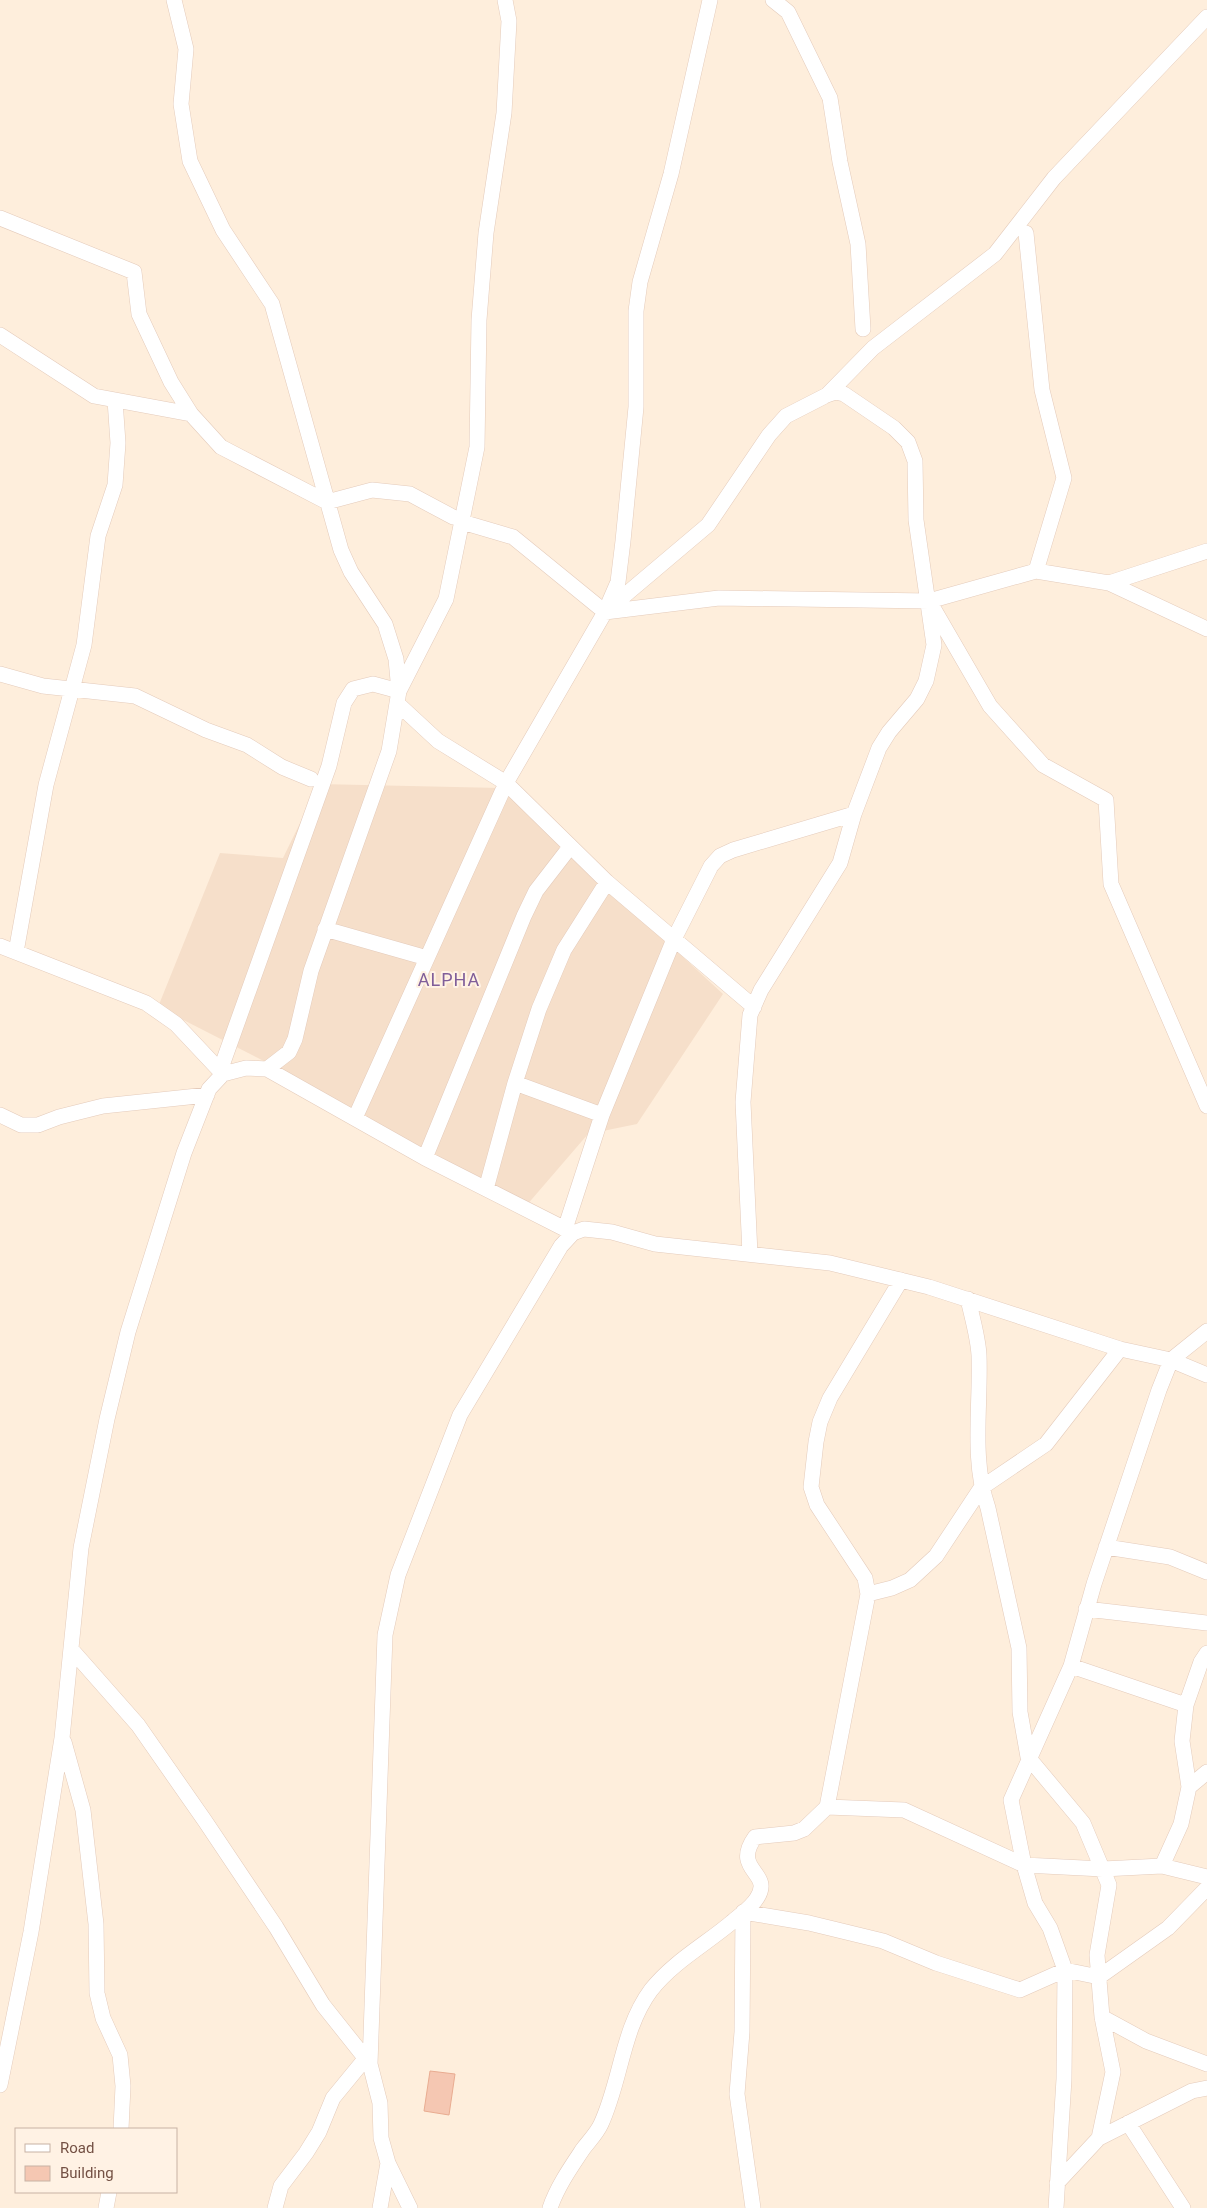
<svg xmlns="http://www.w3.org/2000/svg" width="1207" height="2208" viewBox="0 0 1207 2208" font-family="Roboto,sans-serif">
<rect width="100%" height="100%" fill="#feeedc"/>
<path fill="#f6dfca" d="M 319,784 L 500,788 L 723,994 L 637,1124 L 588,1134 L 526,1206 L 303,1081 L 158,1007 L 220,853 L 283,858 Z"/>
<path fill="#f5c7b2" stroke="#e9ac91" d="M 430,2071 L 455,2074 L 449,2115 L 424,2111 Z"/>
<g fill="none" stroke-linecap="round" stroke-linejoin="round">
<defs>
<path id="street" d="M 773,0 L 788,12 L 830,98 L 840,162 L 858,244 L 863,329
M 0,218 L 134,272 L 139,314 L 171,382 L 191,414 L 221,447 L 327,502 L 372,490 L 410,494 L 453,517
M 1026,233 L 1042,390 L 1064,478 L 1036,571
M 0,335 L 94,396 L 191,414
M 827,395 L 873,348 L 995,254 L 1054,178 L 1207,17
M 462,522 L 513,537 L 605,612 L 719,598 L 929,601 L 1036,571 L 1109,583 L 1207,629
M 1109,583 L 1207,551
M 932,606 L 990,706 L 1043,765 L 1106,800 L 1111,884 L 1207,1106
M 605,612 L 708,525 L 769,435 L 786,416 L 827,395 L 836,392 L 844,394 L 894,428 L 908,442 L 915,461 L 916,520 L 934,645 L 926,681 L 917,699 L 889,732 L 879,748 L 854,814 L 840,863 L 761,990 L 750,1015 L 743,1102 L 750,1254
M 0,674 L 43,686 L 135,696 L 206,730 L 247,745 L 282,767 L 311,779
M 398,704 L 438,741 L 506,783 L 607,882 L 754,1007
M 325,929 L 427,958
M 0,946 L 146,1003 L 176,1024 L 223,1074
M 16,952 L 46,785 L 84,645 L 98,536 L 115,485 L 118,443 L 115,400
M 267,1069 L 425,1158 L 573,1233
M 220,1071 L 329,766 L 344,703 L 353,689 L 373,684 L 399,691 L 446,599 L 477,447 L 479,320 L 486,233 L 504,113 L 509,21 L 505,0
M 515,1083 L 602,1115
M 0,1115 L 21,1125 L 38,1125 L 59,1117 L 103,1106 L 207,1095
M 355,1118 L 506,783 L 605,612 L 618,582 L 623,541 L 636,407 L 636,311 L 640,282 L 671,174 L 710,0
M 425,1158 L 524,916 L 536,891 L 570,847
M 486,1189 L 515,1083 L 539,1009 L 564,950 L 607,882
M 565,1229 L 602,1115 L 674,939 L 711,866 L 720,856 L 733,850 L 854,814
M 968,1299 C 972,1317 978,1337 979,1355 C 981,1405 971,1460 988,1508 L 1019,1648 L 1020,1712 L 1028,1757 L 1083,1823 L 1109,1885 L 1097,1955 L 1102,2017 L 1146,2041 L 1207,2064
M 1207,1331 L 1171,1360 L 1159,1390 L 1094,1584 L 1071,1666 L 1011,1800 L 1024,1865 L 1103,1869 L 1162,1866 L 1181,1824 L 1189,1787 L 1207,1772
M 1106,1547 L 1170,1557 L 1207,1572
M 868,1594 L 892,1588 L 910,1580 L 936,1556 L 981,1488 L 1046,1444 L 1120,1349
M 1086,1609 L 1207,1623
M 71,1649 L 138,1725 L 205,1821 L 276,1927 L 323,2005 L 370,2064 L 380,2103 L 381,2138 L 388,2163 L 410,2208
M 1071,1666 L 1186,1705 L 1201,1662 L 1207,1653
M 1186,1705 L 1182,1741 L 1189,1787
M 64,1742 L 83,1810 L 96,1924 L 97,1993 L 103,2018 L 120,2055 L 123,2086 L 121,2129
M 827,1807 L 904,1810 L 1024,1865 L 1035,1903 L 1050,1928 L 1065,1970 L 1064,2079 L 1056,2208
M 1162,1866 L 1207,1877
M 370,2064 L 385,1635 L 398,1575 L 460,1415 L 561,1246 L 573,1233 L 584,1229 L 612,1232 L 655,1244 L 830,1263 L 929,1287 L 1120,1349 L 1171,1360 L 1207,1375
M 0,2085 L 31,1932 L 62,1738 L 81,1548 L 107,1419 L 128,1332 L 184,1153 L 209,1089 L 223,1074 L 246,1068 L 267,1069 L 289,1052 L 295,1039 L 311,971 L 389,751 L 399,691 L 396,659 L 385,624 L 351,572 L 341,550 L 272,304 L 223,230 L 190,161 L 181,104 L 186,49 L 174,0
M 1128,2123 L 1183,2208
M 1099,2138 L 1192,2091 L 1207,2088
M 1057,2183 L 1099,2138 L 1113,2072 L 1102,2017
M 106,2208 L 109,2192
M 275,2208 L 281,2186 L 306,2153 L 319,2132 L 333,2098 L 365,2059
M 380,2208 L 388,2163
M 550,2208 C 557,2187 571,2167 583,2149 C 589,2141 597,2133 601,2124 C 621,2081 622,2029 651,1990 C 673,1962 706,1944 732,1922 C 741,1914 751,1908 757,1898 C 774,1872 731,1871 755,1837 L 794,1833 L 804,1829 L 827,1807 L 868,1594 L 865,1578 L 817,1505 L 811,1487 L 816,1442 L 820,1422 L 830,1398 L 901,1280
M 753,2208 L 737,2094 L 742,2032 L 743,1912 L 809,1923 L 883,1941 L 936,1963 L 1020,1990 L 1065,1970 L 1099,1977 L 1168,1928 L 1207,1888"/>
</defs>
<use href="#street" stroke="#e4cbbb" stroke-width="16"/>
<use href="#street" stroke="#fff" stroke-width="15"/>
</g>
<g text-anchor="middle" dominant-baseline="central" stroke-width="4" stroke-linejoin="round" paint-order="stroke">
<g font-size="18" letter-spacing="1" fill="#805e99" stroke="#fff2e4">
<text x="449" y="979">ALPHA</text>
</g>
</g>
<rect x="15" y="2128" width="162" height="65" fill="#fff2e4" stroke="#c7b2a4"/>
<rect x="25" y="2144" width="25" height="8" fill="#ffffff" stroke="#c7b2a4"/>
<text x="60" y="2153" font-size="15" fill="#745144">Road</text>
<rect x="25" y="2166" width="25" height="15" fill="#f5c7b2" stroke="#c7b2a4"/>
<text x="60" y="2178" font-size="15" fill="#745144">Building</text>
</svg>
